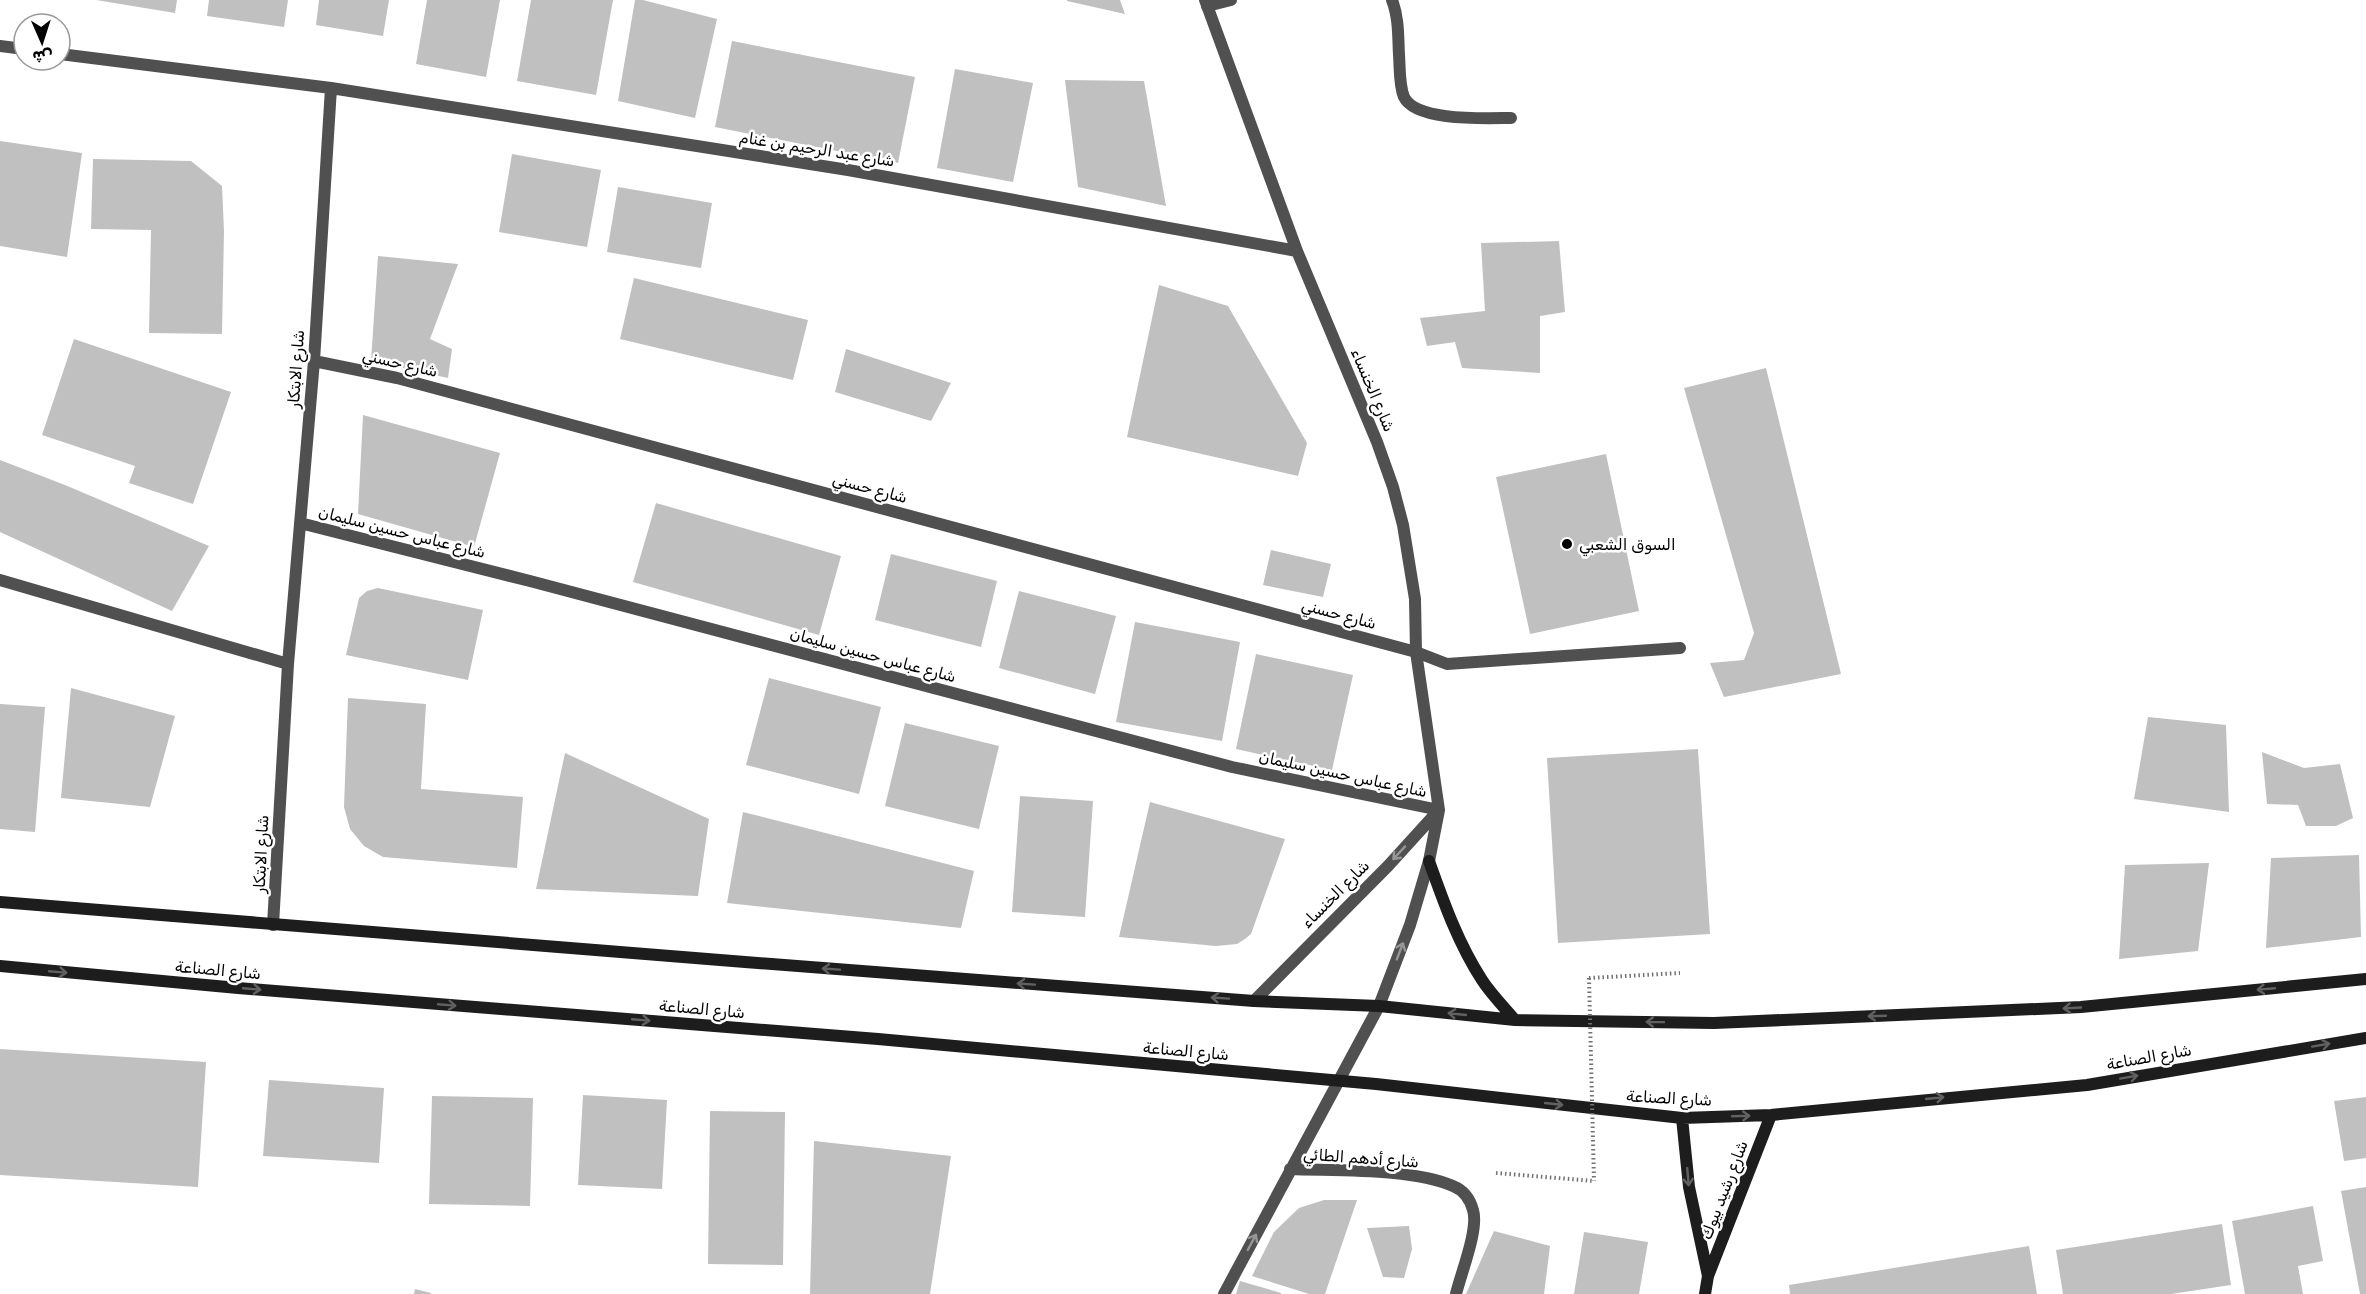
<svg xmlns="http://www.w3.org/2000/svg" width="2366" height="1294" viewBox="0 0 2366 1294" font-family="Rubik,Vazirmatn,sans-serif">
<rect width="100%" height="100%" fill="#fff"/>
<path fill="#c0c0c0" d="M 96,0 L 177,0 L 175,13 Z
M 209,0 L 288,0 L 284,27 L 207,16 Z
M 319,0 L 389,0 L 383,36 L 316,25 Z
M 427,0 L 500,0 L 486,77 L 416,64 Z
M 531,0 L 613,0 L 596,95 L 517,81 Z
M 635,0 L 643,0 L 717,19 L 695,118 L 618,101 Z
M 1067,0 L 1120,0 L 1125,14 L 1067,1 Z
M 732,41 L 915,77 L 898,163 L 715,127 Z
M 955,69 L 1033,83 L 1013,182 L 937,168 Z
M 1065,80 L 1144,81 L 1166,206 L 1078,187 Z
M 0,141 L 82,153 L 67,257 L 0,246 Z
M 512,154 L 601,170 L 587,247 L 499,232 Z
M 93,159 L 191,161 L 222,186 L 224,231 L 222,334 L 149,333 L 151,230 L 91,229 Z
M 618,187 L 712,203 L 701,268 L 607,252 Z
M 1559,241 L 1565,312 L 1540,316 L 1540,373 L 1462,368 L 1455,342 L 1427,346 L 1420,318 L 1485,311 L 1481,243 Z
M 378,256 L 458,264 L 430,339 L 452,349 L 448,378 L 371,361 Z
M 634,278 L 808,320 L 793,380 L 620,339 Z
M 1159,285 L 1228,306 L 1307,443 L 1298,476 L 1127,437 Z
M 74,339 L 231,392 L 193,504 L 129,483 L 135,466 L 42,435 Z
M 846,349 L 951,383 L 931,421 L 835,392 Z
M 1766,368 L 1841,674 L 1724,697 L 1710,663 L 1744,660 L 1754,633 L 1684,388 Z
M 363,415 L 500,453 L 474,547 L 358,514 Z
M 1606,454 L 1639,611 L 1530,634 L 1496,477 Z
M 0,460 L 65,485 L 209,546 L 172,611 L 0,532 Z
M 656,503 L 841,556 L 819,635 L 633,582 Z
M 1271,550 L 1331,564 L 1323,597 L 1263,585 Z
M 891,554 L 997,581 L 981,647 L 875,620 Z
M 378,588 L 483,610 L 468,680 L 346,655 L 359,598 L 367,591 Z
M 1019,591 L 1116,616 L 1095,694 L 999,668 Z
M 1135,622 L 1240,642 L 1222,741 L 1116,722 Z
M 1256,654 L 1353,675 L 1332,770 L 1236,749 Z
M 769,678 L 881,707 L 859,794 L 746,765 Z
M 71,688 L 175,716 L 150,807 L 61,798 Z
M 348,698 L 426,704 L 421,789 L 523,797 L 517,868 L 383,857 L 364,846 L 350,829 L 344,807 Z
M 0,704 L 45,707 L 35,832 L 0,829 Z
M 2148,717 L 2226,725 L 2229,812 L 2134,799 Z
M 905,723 L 999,746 L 979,829 L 885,806 Z
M 1698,749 L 1710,934 L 1558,943 L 1547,758 Z
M 2262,752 L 2304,768 L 2340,764 L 2353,818 L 2336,826 L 2306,826 L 2298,805 L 2267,804 Z
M 565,753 L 709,819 L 698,896 L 536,889 Z
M 1020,796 L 1093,801 L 1085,917 L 1012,912 Z
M 1150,802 L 1285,839 L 1251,934 L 1245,939 L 1237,944 L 1216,946 L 1119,937 Z
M 743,812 L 974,871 L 961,928 L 727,903 Z
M 2359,855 L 2361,937 L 2266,948 L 2271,858 Z
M 2209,863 L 2198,951 L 2119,959 L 2125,865 Z
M 0,1049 L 206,1062 L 198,1187 L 0,1175 Z
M 269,1080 L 384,1088 L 379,1163 L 263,1156 Z
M 583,1095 L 667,1100 L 662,1189 L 578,1185 Z
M 432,1096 L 533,1098 L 530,1206 L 429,1204 Z
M 2366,1097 L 2366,1158 L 2344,1161 L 2334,1101 Z
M 710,1111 L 785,1112 L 783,1265 L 708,1264 Z
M 814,1141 L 951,1156 L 930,1294 L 810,1294 Z
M 2366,1187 L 2366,1294 L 2360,1294 L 2341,1191 Z
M 1324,1200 L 1357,1200 L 1325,1294 L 1309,1294 L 1252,1276 L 1274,1232 L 1299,1208 Z
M 2313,1206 L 2323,1261 L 2298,1266 L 2303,1294 L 2245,1294 L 2232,1221 Z
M 2222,1224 L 2231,1285 L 2171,1294 L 2063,1294 L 2056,1250 Z
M 1409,1226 L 1412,1249 L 1404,1278 L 1383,1277 L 1367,1228 Z
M 1494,1231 L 1550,1246 L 1544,1294 L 1466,1294 Z
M 1584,1232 L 1648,1242 L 1639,1294 L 1574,1294 Z
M 2029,1246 L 2037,1294 L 1790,1294 L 1789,1285 Z
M 1240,1281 L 1281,1293 L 1281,1294 L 1236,1294 Z
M 415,1289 L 431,1293 L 431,1294 L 414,1294 Z"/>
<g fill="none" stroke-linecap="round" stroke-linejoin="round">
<path stroke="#727272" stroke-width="4" stroke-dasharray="1.5 3" stroke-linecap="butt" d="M 1589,978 L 1680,973
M 1496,1173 L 1594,1181"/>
<path stroke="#505050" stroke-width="12" d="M 1392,0 C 1399,18 1398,37 1399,55 C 1400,68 1399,85 1404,97 C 1416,122 1487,118 1511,118
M 1207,6 L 1231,0
M 1416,652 L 1447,664 L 1680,648"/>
<path stroke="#505050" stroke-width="12" d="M 1205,0 L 1297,251 L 1377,442 L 1393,487 L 1403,525 L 1415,599 L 1416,652 L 1439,810 L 1429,861 L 1410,925 L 1379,1006 L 1224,1294
M 0,46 L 24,49
M 60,54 L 331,88 L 848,170 L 1297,251
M 314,361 L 397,378 L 1416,652
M 300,523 L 530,581 L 1232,767 L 1439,810
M 0,580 L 288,664
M 273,925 L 288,664 L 314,361 L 331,88
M 1254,1001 L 1388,866 L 1438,811
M 1290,1169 C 1336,1171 1412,1168 1453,1186 C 1463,1190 1470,1199 1473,1210 C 1479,1229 1461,1273 1456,1294"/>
<path stroke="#1d1d1d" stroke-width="12" d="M 1429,861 C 1444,903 1458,943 1482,980 C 1491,994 1504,1007 1515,1020
M 0,902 L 745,962 L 1254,1001 L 1379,1006 L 1515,1020 L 1714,1023 L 2081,1007 L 2366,979
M 0,966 L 238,988 L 878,1039 L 1376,1084 L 1682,1118 L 1771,1115 L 2087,1085 L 2366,1038
M 1682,1118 L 1689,1187 L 1708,1276
M 1705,1294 L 1708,1276 L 1771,1115"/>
<path stroke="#727272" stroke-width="4" stroke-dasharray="1.5 3" stroke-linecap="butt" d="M 1589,978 L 1594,1181"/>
</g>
<defs><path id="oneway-shaft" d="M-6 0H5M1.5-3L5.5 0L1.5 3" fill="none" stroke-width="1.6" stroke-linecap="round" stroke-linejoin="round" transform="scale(1.5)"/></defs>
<g stroke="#969696">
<use href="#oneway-shaft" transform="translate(1399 853) rotate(133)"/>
<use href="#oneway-shaft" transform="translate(1400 951) rotate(-69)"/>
<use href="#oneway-shaft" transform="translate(1252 1242) rotate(-62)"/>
</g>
<g stroke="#616161">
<use href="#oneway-shaft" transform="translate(831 969) rotate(-176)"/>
<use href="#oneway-shaft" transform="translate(58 972) rotate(5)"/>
<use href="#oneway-shaft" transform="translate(1026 984) rotate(-176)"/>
<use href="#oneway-shaft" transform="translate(252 989) rotate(5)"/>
<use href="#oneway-shaft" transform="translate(2266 989) rotate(175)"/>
<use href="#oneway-shaft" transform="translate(1220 998) rotate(-176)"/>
<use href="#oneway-shaft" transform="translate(447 1005) rotate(5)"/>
<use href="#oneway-shaft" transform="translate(2072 1008) rotate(177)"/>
<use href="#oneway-shaft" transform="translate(1457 1014) rotate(-174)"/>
<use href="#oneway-shaft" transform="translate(1877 1016) rotate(178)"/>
<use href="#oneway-shaft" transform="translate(641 1020) rotate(5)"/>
<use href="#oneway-shaft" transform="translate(1655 1022) rotate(-179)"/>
<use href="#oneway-shaft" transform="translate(2321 1045) rotate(-10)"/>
<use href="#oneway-shaft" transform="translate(2129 1077) rotate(-10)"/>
<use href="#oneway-shaft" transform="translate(1935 1098) rotate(-6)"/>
<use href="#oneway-shaft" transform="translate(1554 1104) rotate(6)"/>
<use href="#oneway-shaft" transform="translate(1741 1116) rotate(-2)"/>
<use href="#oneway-shaft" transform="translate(1688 1177) rotate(85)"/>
</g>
<circle fill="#000" stroke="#fff" stroke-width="2" cx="1567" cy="544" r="6"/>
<g text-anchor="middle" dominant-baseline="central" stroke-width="5" stroke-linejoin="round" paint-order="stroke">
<g font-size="16" fill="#000" stroke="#fff">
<text transform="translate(817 149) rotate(9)">شارع عبد الرحيم بن غنام</text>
<text transform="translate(400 363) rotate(13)">شارع حسني</text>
<text transform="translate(296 369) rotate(-86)">شارع الابتكار</text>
<text transform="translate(1373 390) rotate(67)">شارع الخنساء</text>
<text transform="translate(870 488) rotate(15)">شارع حسني</text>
<text transform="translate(402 532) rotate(14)">شارع عباس حسين سليمان</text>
<text transform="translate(1339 614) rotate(15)">شارع حسني</text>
<text transform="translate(873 655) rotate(15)">شارع عباس حسين سليمان</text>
<text transform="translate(1343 774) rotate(12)">شارع عباس حسين سليمان</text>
<text transform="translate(261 854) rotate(-87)">شارع الابتكار</text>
<text transform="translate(1335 894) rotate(-45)">شارع الخنساء</text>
<text transform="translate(218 970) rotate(5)">شارع الصناعة</text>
<text transform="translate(702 1009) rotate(5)">شارع الصناعة</text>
<text transform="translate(1186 1051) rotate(5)">شارع الصناعة</text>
<text transform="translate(2149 1057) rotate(-10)">شارع الصناعة</text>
<text transform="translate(1669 1098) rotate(3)">شارع الصناعة</text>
<text transform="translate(1361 1158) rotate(4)">شارع أدهم الطائي</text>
<text transform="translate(1724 1190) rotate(-69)">شارع رشيد بيوك</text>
</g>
<g font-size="16" fill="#000" stroke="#fff" text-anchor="start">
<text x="1579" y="544">السوق الشعبي</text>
</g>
</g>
<g transform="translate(42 42) rotate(177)"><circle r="28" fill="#ffffff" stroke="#999999" stroke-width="1.5"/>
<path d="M0-4.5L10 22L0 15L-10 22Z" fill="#000000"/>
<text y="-9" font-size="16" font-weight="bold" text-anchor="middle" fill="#000000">ش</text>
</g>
</svg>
